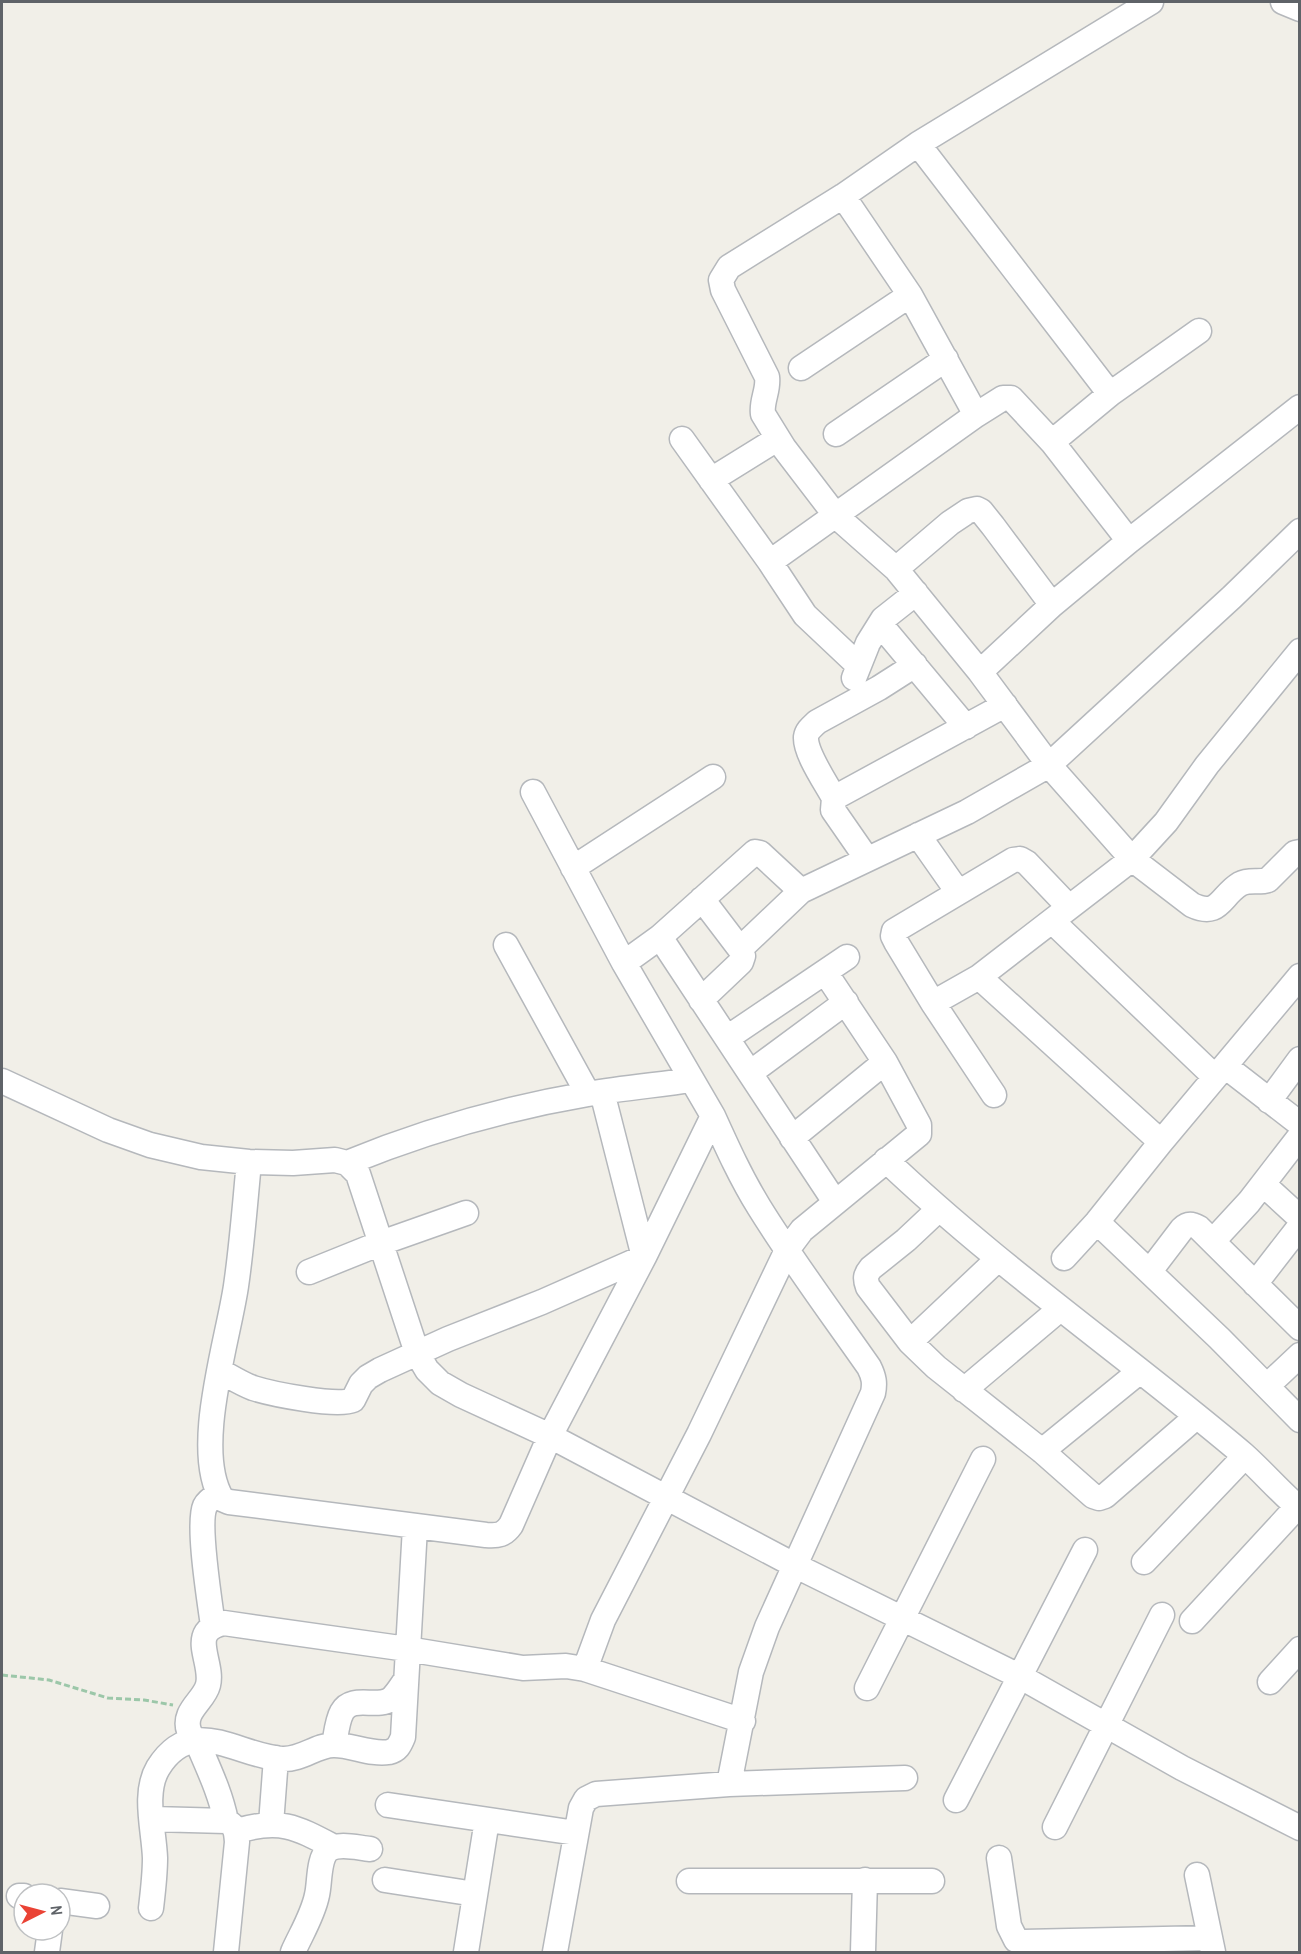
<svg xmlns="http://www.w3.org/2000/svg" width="1301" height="1954" viewBox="0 0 1301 1954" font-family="'Archivo Narrow',sans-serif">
<rect width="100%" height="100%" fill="#f1efe8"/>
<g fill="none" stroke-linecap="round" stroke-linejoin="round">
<defs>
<path id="minor" d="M 1151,2 L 918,144 L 843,196 L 729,267 L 721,280 L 723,290 L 767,377 C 769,390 761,401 763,414 L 784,448 L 836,516 L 896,569 L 980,672 L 1049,765 L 1132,859 L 1192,905 C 1220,918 1220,896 1240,884 C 1249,879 1259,883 1268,880 L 1295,853 L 1300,852
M 1283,2 L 1300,9
M 918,144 L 1110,394 L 1052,442
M 843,196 L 910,295 L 976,415
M 801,368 L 910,295
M 1110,394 L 1199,331
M 836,434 L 946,359
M 682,439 L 770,562 L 976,415 L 1003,398 L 1011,398 L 1052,442 L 1129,541
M 711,480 L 777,439
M 770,562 L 805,615 L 858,665
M 896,569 L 950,523 L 968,511 L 977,509 L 981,511 L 993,526 L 1052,605
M 880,624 L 966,727
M 980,672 L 1052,605 L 1129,541 L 1300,407
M 854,678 L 868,643 L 883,619 L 916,593
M 834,798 C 826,783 805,753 806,737 C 807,730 813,726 817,722 L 879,688 L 915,665
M 918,835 L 958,892
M 867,859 L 833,810 L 834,798 L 1005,705
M 573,868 L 713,777
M 702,899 L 740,949
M 1052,921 L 1215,1077
M 660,937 L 835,1202
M 506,945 L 588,1094
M 624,963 L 660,937 L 755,852 L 760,853 L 801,891
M 701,1000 L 741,962 L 743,956 L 740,949 L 801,891 L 967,812 L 1049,765 L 1232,597 L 1300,531
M 933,1003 L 979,977
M 727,1038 L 847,957
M 1225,1066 L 1300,1124
M 750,1073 L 846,1002
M 2,1081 L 108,1130 L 150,1145 L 201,1157 L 249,1162 L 293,1163 L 335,1160 L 347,1163 L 358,1174 L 417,1353 L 427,1370 L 440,1383 L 461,1395 L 550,1436 L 796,1566 L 1019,1676 L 1182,1768 L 1300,1828
M 994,1095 L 933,1003 L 896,942 L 893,936 L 894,931 L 1013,860 L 1020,859 L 1027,863 L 1069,907
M 1269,1101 L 1300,1059
M 713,1116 C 727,1147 741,1178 759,1207 C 793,1262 832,1314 869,1367 C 874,1377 875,1383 873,1393 L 767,1627 L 751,1672 L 729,1784
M 792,1138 L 885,1062
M 1161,1142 L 979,977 L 1132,859 L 1166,822 L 1207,765 L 1300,651
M 886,1160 C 998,1267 1126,1355 1244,1455 C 1263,1472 1280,1492 1300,1509
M 249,1162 C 245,1203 242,1245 236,1286 C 228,1341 192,1450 222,1499 L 229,1502 L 486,1535 C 498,1536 504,1535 511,1525 L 550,1436 L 644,1257 L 713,1116 L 624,963 L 533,792
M 347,1163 C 425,1131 506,1108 588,1094 C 622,1088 658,1085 692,1080
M 1263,1184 L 1300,1218
M 939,1209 L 906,1240 L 871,1268 C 865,1275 865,1279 868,1287 L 910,1342 L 936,1367 L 1042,1451 L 1093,1496 L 1099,1498 L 1105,1496 L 1196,1417
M 1097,1222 L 1219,1338 L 1300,1420
M 1213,1241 L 1249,1202 L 1300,1136
M 1064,1258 L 1097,1222 L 1161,1142 L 1300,976
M 1150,1271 L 1182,1229 C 1188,1223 1192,1224 1199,1228 L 1300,1328
M 309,1272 L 381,1243 L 466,1213
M 1255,1284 L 1300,1226
M 910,1342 L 998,1259
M 220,1371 C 231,1377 242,1384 253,1388 C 272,1394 337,1407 353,1400 L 361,1384 L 368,1377 L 380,1370 L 448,1339 L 542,1302 L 644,1257 L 602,1092
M 1267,1386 L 1300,1355
M 964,1390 L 1060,1309
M 1042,1451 L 1139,1372
M 1144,1562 L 1245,1456
M 1192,1621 L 1297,1507
M 213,1626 C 210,1603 197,1524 205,1506 C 208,1500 214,1497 219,1494
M 585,1669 L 603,1620 L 699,1434 L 787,1250 L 802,1230 L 919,1134 L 919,1125 L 885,1062 L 825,972
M 1270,1682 L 1300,1649
M 867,1688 L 983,1459
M 334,1745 C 336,1735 337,1721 342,1712 C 352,1694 377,1709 391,1699 C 397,1694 401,1686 406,1680
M 956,1800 L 1085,1550
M 388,1805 L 576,1833
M 153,1819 L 226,1821 C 236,1826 236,1831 237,1842 L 226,1952
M 226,1821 C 221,1796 211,1774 201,1751 C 198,1744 192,1738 189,1731 C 182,1711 204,1701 208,1685 C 214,1662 186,1631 224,1623 L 407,1649 L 523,1668 L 566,1666 L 585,1669 L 743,1721
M 271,1824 L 276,1758
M 1055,1827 L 1162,1615
M 237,1831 C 280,1818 296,1827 334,1847
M 999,1858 L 1009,1926 L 1016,1940 L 1023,1942 L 1210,1938
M 1197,1875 L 1213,1952
M 385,1880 L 475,1894
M 689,1881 L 932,1881
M 19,1896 L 24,1896
M 60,1901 L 97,1906
M 151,1908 C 153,1891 155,1875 155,1858 C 154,1830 143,1793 158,1768 C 192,1713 237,1756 282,1759 C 302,1760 316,1745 334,1745 C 352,1745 371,1755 389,1752 C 398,1750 400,1744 403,1737 L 415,1527
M 47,1952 L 50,1930
M 293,1952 C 301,1934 313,1915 317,1895 C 320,1883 318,1859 328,1850 C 339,1842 358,1848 370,1849
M 466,1952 L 487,1820
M 555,1952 L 581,1808 L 586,1799 L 596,1794 L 729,1784 L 905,1778
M 863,1952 L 865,1880"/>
</defs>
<use href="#minor" stroke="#b5b8bc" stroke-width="27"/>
<path stroke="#9cc7a9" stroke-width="3" stroke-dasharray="6 3" stroke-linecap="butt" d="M 2,1675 L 49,1680 L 108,1698 L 144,1700 L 173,1705"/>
<use href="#minor" stroke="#fff" stroke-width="24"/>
</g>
<rect width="1301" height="1954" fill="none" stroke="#5f6368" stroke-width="6"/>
<g transform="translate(42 1912) rotate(84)"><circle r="28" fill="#ffffff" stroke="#bfc1c3" stroke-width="1.5"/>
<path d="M0-4.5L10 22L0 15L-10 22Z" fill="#ea4335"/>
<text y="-9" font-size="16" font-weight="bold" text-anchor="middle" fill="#5f6368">N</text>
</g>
</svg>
